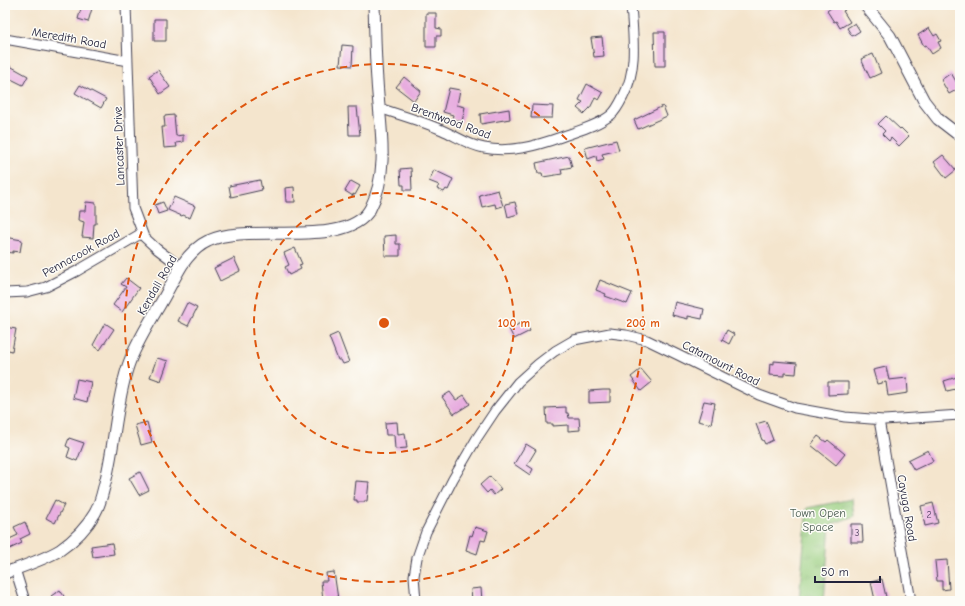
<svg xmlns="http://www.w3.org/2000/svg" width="965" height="606" viewBox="0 0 965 606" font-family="'Comic Neue',sans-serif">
<defs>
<pattern id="park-tufts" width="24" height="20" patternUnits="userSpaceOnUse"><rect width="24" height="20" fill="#99ce7f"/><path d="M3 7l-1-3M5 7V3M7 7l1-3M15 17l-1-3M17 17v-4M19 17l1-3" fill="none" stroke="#84b16f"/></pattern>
</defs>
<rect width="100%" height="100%" fill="#fdfcf7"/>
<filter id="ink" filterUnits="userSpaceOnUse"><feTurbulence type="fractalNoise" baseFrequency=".025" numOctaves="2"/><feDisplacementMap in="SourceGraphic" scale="8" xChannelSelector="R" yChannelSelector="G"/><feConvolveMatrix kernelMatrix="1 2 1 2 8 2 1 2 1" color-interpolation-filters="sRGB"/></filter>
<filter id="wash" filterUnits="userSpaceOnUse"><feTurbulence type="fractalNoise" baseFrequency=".012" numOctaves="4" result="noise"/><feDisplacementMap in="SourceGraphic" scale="16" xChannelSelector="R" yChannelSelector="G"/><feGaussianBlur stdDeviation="0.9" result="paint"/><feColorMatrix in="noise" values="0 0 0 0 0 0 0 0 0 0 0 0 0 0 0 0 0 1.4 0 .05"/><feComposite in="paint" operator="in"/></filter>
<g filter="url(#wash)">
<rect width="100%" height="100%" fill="#f4e5cd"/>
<path fill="url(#park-tufts)" stroke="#5e785d" d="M 852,499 L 854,516 L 830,525 L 824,601 L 799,601 L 807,508 Z"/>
<g id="blocks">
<path fill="#e7acdf" d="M 82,5 L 93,5 L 88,22 L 78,19 Z
M 835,5 L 841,5 L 845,10 L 843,11 L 850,22 L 840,28 L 836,21 L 834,22 L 827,11 Z
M 426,13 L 436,13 L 436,28 L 441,29 L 441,36 L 436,36 L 436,47 L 426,47 Z
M 154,19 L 166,19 L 166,41 L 154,41 Z
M 855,23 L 860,31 L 852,36 L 847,28 Z
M 929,28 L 934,36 L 937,34 L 941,41 L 938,42 L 941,48 L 932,54 L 926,45 L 924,46 L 918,35 Z
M 654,32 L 665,32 L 665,66 L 655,66 Z
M 602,37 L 604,56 L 594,57 L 591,38 Z
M 342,45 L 353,46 L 352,66 L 340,65 Z
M 873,54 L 881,73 L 870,78 L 861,59 Z
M 10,66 L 28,76 L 23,85 L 5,76 Z
M 158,70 L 170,87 L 160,94 L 149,76 Z
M 951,73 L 960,88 L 949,94 L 941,80 Z
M 404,77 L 421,91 L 414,101 L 396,87 Z
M 587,84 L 603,93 L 599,100 L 595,98 L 590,108 L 584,114 L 577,108 L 583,102 L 579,100 Z
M 80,85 L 106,99 L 101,108 L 75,93 Z
M 449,88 L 460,90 L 457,105 L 465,107 L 462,122 L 452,119 L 453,115 L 443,112 Z
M 532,105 L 553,106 L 552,118 L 531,118 Z
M 663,106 L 667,116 L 638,129 L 634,120 Z
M 348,107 L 357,107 L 360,135 L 349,135 Z
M 509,109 L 510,119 L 481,124 L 480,114 Z
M 174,115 L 176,136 L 183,135 L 183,142 L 176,143 L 177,147 L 164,148 L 162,127 L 165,127 L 164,116 Z
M 886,116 L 900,129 L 901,128 L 909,136 L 899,146 L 891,138 L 889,141 L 882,134 L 885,131 L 878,124 Z
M 616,140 L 619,150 L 602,154 L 604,159 L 597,161 L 596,156 L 588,159 L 585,148 Z
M 943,155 L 956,170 L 946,178 L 934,162 Z
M 569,156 L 572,167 L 561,169 L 562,174 L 543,177 L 542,173 L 538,173 L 536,163 Z
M 411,168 L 412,190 L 404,190 L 404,185 L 401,185 L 400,169 Z
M 434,170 L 453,179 L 448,190 L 446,189 L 444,192 L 437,189 L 439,185 L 429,181 Z
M 260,180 L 262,190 L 231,197 L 229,186 Z
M 351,181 L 360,186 L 355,195 L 353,194 L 353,196 L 345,191 Z
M 294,187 L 295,202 L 286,202 L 285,188 Z
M 498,190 L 503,206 L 496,208 L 495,204 L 482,207 L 479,195 Z
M 174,197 L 195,206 L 190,218 L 183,215 L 182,216 L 168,210 Z
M 86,202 L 96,203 L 96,224 L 94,224 L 93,238 L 82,237 L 84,222 L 78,220 L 79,211 L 85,211 Z
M 163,202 L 167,211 L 158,214 L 155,205 Z
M 515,202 L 518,214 L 508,217 L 505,204 Z
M 396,235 L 396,244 L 400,244 L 400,256 L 385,256 L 384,236 Z
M 5,237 L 22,240 L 20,252 L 13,251 L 13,253 L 5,252 Z
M 295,248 L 302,264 L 299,265 L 301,269 L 289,275 L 285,267 L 289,265 L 284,253 Z
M 234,258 L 240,271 L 220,281 L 214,268 Z
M 126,278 L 139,288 L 122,312 L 113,305 L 126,287 L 121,284 Z
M 600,280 L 632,293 L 627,304 L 605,296 L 606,294 L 596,290 Z
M 675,302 L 704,309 L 702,319 L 688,316 L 688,319 L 672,315 Z
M 187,303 L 197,308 L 188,326 L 178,321 Z
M 525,321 L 530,331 L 514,339 L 509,329 Z
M 105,323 L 114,329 L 100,350 L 93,345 Z
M 5,327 L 16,329 L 12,351 L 5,349 Z
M 727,330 L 734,334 L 729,344 L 722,340 Z
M 338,333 L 349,362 L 343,364 L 341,360 L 338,360 L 329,337 Z
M 157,358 L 168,361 L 161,381 L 150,377 Z
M 774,361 L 797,363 L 796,374 L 784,373 L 784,376 L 769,375 L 770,363 L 774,364 Z
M 886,367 L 889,380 L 907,378 L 908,393 L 888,396 L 886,382 L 877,384 L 873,370 Z
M 641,369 L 652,382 L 641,391 L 631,377 Z
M 960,376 L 960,388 L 947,391 L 944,381 Z
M 77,379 L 91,382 L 87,402 L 73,398 Z
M 828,382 L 848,382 L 848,394 L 828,395 Z
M 603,390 L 610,390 L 610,402 L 589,403 L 589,391 Z
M 450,392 L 456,400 L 464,395 L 470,404 L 454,414 L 442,397 Z
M 704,401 L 715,403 L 711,424 L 698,421 Z
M 566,407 L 566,413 L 568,413 L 569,418 L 579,418 L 580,430 L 568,431 L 568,425 L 553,426 L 553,424 L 547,424 L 546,408 Z
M 766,421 L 773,440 L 765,444 L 763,440 L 762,440 L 756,424 Z
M 147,422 L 152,442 L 141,445 L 135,425 Z
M 397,422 L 398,434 L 405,433 L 407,448 L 395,449 L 394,435 L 386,435 L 385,423 Z
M 818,436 L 826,442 L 828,440 L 845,454 L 836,465 L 811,445 Z
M 69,438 L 84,443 L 77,461 L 67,457 L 70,448 L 66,446 Z
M 526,444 L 536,450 L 527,465 L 533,469 L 530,475 L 514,464 Z
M 928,450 L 933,461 L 914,470 L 908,460 Z
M 140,472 L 149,490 L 139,495 L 129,478 Z
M 490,476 L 501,489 L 494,495 L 490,490 L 487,493 L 480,485 Z
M 356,481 L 369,482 L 367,501 L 364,501 L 364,502 L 357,502 L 357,500 L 354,500 Z
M 55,500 L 64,505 L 55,523 L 46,518 Z
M 933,503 L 938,523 L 925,526 L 921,506 Z
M 25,522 L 30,534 L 20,539 L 22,543 L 5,551 L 5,541 L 18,535 L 14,527 Z
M 851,524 L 862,524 L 863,542 L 851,542 Z
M 475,527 L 488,531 L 485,541 L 481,540 L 477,554 L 466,550 L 470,535 L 472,536 Z
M 112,543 L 114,554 L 93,557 L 91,546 Z
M 947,560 L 949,589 L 942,590 L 942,581 L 937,581 L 935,561 Z
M 334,572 L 338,599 L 335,599 L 335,600 L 323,601 L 321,581 L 327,581 L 326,573 Z
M 882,579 L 886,597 L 875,600 L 871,582 Z
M 481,588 L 482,601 L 472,601 L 471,589 Z
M 60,590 L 67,601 L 54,601 L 51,596 Z"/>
</g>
</g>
<g filter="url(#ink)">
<use href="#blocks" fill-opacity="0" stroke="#423f51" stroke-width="1"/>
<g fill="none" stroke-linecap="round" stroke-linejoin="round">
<defs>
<path id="minor" d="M 126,5 L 133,208 L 144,237 L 157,249 L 181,267
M 5,39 L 128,61
M 379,108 C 400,115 422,121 442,130 C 456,136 468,145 484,148 C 510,153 536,146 561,137 C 577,131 597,126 611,115 C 616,111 620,103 623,97 C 638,69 633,36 631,5
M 5,293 L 27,292 L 46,287 L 77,271 L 142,233
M 879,420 L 911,601
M 15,569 L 25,601
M 416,601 L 414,576 L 417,558 L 426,532 L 453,479 L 477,438 L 495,411 L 518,382 L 538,364 L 555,351 L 574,340 L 610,333 L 626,335 L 647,340 L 678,355 L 759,395 L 795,408 L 845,417 L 884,420 L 960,415"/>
<path id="tertiary" d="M 865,5 L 890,36 L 924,101 L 938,119 L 960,136
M 5,573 C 24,566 43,560 60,550 C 73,541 87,527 95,513 C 101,503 103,490 106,479 C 115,442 116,403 128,366 C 135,345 148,325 159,306 C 167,293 174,278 182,265 C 189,255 197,246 208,241 C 249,221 346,251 370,209 C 391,170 379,122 377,80 C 375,55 375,30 374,5"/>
</defs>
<use href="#minor" stroke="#423f51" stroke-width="11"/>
<use href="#tertiary" stroke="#423f51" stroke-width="13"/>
<use href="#minor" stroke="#fff" stroke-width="9"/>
<use href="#tertiary" stroke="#fff" stroke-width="11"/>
</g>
</g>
<g fill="none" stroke="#de560e" stroke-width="2" stroke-dasharray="7 5">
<circle cx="384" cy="323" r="130"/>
<circle cx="384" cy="323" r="259"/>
</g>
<g text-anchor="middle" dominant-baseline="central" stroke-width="3" stroke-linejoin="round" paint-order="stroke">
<g font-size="10" fill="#534464">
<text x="929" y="515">2</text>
<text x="857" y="533">3</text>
</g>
<g font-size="12" fill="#22223b" stroke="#fdfcf7">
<text transform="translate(69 38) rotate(10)">Meredith Road</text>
<text transform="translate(451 121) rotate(20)">Brentwood Road</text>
<text transform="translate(119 146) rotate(-92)">Lancaster Drive</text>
<text transform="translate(81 253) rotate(-29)">Pennacook Road</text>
<text transform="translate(157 285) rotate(-60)">Kendall Road</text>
<text transform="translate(721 363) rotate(27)">Catamount Road</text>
<text transform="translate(907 508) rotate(80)">Cayuga Road</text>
</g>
<g font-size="12" fill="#4c5e53" stroke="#fdfcf7">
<text x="818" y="513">Town Open<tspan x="818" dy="14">Space</tspan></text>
</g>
</g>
<circle cx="384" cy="323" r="6" fill="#de560e" stroke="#fdfcf7" stroke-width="2"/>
<g font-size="12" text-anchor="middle" font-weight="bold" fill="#de560e" stroke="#fdfcf7" stroke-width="3" stroke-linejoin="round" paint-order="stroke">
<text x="514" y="327">100 m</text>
<text x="643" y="327">200 m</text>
</g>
<rect width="965" height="606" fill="none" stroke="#fdfcf7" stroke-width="20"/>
<path d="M815 576v6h65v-6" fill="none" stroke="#22223b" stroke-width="2"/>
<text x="821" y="576" font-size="12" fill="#22223b" stroke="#fdfcf7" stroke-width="3" paint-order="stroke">50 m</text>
</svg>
